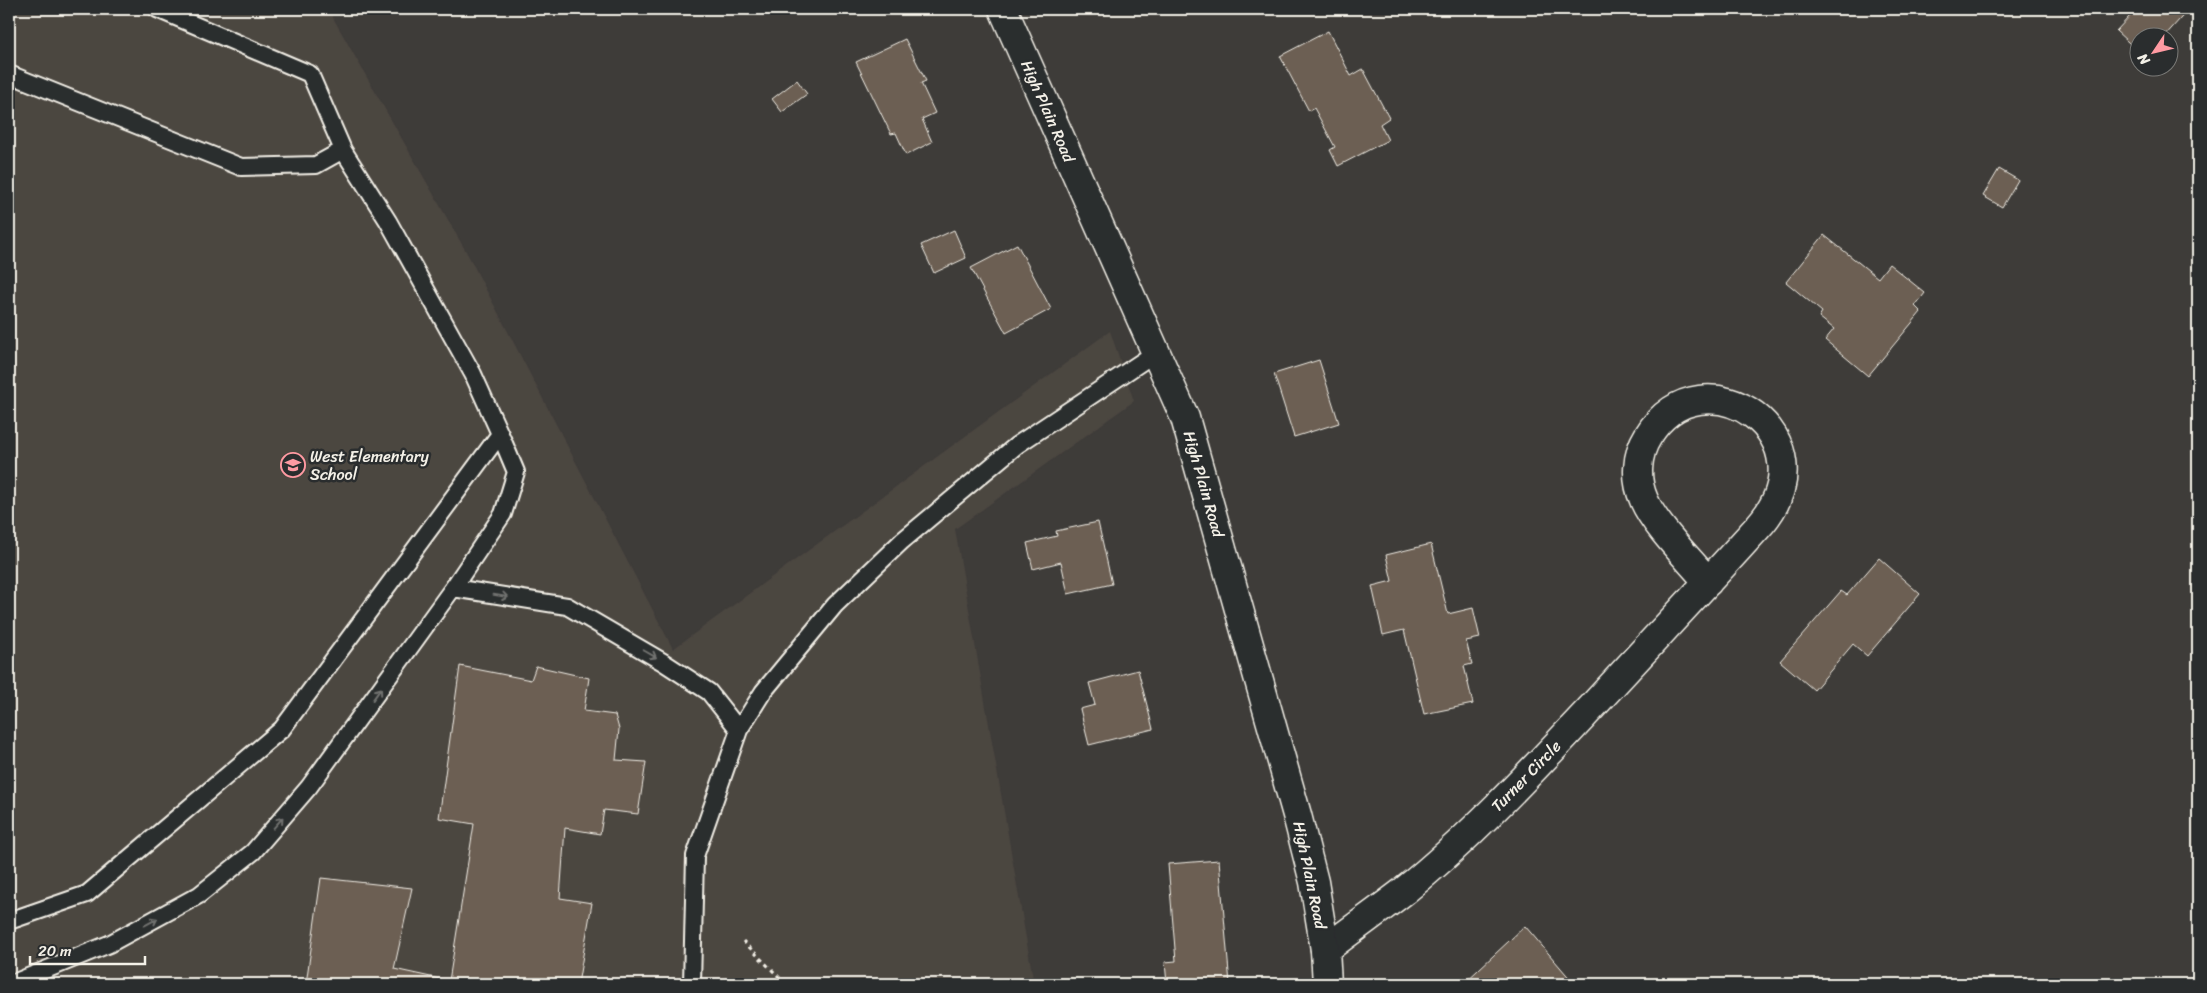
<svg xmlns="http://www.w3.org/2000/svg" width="2207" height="993" viewBox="0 0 2207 993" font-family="Sriracha,sans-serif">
<rect width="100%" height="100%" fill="#3e3c39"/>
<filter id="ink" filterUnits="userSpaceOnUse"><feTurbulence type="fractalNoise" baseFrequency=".02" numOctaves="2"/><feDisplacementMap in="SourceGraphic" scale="10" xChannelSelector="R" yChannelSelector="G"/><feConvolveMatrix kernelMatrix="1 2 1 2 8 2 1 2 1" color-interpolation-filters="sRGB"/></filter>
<g filter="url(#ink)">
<path fill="#4c4641" d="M 9,9 L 328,9 L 468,255 L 673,649 L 1110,331 L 1134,401 L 955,529 L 1034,984 L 9,984 Z"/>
<path fill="#6c5e53" stroke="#f4f1e8" d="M 391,9 L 405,9 L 394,15 Z
M 2121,9 L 2189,9 L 2163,38 L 2140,38 L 2140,53 L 2116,31 L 2130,16 Z
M 1328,31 L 1351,76 L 1363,69 L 1389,118 L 1380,124 L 1388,140 L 1338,166 L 1330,150 L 1335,147 L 1314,108 L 1309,111 L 1280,56 Z
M 905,39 L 926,81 L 921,83 L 935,113 L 922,119 L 932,142 L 906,155 L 896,133 L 891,134 L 856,62 Z
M 797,80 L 807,94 L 782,112 L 772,99 Z
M 1999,169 L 2018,180 L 2002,207 L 1983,196 Z
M 954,230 L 966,258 L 934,273 L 921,245 Z
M 1824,235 L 1878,278 L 1889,264 L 1925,293 L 1915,306 L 1921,312 L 1868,376 L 1825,340 L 1834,329 L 1819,317 L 1822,312 L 1786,282 Z
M 1017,244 L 1051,309 L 1006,333 L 971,268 Z
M 1319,360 L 1339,423 L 1294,437 L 1274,374 Z
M 1098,522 L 1112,584 L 1068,594 L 1061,562 L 1033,569 L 1027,543 L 1057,536 L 1056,531 Z
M 1431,544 L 1448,614 L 1473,608 L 1480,638 L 1466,641 L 1472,664 L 1464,666 L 1473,704 L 1424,714 L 1404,630 L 1383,635 L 1372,586 L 1392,581 L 1386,555 Z
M 1879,558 L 1920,594 L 1867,656 L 1853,644 L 1814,690 L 1780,661 L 1841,591 L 1847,595 Z
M 460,666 L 531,680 L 536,666 L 589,678 L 584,711 L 615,715 L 619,729 L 616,760 L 646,762 L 638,814 L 604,810 L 600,834 L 565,828 L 560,898 L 592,903 L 578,984 L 306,984 L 321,878 L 412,888 L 394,969 L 449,981 L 474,824 L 439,818 Z
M 1138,670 L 1153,729 L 1089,745 L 1080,709 L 1095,705 L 1089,683 Z
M 1219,860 L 1230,984 L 1167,984 L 1165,962 L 1176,961 L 1168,864 Z
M 1525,926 L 1572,981 L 1569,984 L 1463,984 Z"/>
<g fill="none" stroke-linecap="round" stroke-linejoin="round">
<defs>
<path id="lane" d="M 9,74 L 241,167 L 316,165 L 343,150
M 453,588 L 567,606 L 663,662 L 709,692 L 739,730
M 9,921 L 87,894 L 282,729 L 500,434 L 473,374 L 388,221 L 343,150 L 310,74 L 157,9
M 11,984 L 109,944 L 199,895 L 253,852 L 309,787 L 453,588 L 503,514 L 516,472 L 500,434
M 692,984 L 695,856 L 739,730 L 763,692 L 835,605 L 902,541 L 1017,445 L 1155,353"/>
<path id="street" d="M 1325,950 C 1351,930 1378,911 1404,891 C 1472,836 1532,771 1592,707 C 1647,647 1703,588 1757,528 C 1839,439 1703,346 1648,436 C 1636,455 1635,480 1644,500 C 1655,526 1689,559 1708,582"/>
<path id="secondary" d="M 1003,9 L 1185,418 L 1297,815 L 1314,882 L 1325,950 L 1327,984"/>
</defs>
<use href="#lane" stroke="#f4f1e8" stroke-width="20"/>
<use href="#street" stroke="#f4f1e8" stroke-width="31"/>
<use href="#secondary" stroke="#f4f1e8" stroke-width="31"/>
<path stroke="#f4f1e8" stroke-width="3" stroke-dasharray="4 4" stroke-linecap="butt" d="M 743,941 L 786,984"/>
<use href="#lane" stroke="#2a2d2e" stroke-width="16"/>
<use href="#street" stroke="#2a2d2e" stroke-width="28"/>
<use href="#secondary" stroke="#2a2d2e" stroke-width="28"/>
</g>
<defs><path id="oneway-shaft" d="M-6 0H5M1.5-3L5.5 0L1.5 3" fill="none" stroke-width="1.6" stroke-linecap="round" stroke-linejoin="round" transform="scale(1.25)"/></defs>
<g stroke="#71726f">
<use href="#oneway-shaft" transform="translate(501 596) rotate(9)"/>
<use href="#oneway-shaft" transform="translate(650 654) rotate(30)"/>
<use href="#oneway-shaft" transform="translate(377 694) rotate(-54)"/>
<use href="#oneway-shaft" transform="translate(278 823) rotate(-49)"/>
<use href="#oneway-shaft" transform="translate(151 922) rotate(-28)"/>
</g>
</g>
<defs>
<symbol id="school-ring" viewBox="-11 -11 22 22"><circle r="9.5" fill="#2a2d2e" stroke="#ff9aa2" stroke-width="1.5"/><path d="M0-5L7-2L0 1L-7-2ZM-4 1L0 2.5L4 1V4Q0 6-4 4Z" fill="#ff9aa2"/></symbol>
</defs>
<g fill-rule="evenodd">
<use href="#school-ring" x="279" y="451" width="28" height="28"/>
</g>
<g text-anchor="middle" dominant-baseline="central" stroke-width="5" stroke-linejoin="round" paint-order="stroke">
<g font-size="16" fill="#f4f1e8" stroke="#2a2d2e">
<text transform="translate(1048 111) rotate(66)">High Plain Road</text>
<text transform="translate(1204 484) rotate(74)">High Plain Road</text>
<text transform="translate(1526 776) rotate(-46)">Turner Circle</text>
<text transform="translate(1310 875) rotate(78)">High Plain Road</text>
</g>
<g font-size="16" fill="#f4f1e8" stroke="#2a2d2e" text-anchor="start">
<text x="310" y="456">West Elementary<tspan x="310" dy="18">School</tspan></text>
</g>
</g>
<rect width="2207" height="993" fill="none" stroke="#2a2d2e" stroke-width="30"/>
<rect x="15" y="15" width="2177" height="963" fill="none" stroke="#f4f1e8" stroke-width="2" filter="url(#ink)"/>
<g transform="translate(2154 52) rotate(235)"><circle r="24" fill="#2a2d2e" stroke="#7b7b78"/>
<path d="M0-4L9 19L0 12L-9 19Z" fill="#ff9aa2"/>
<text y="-8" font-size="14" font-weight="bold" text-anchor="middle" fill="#f4f1e8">N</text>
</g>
<path d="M30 956v8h115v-8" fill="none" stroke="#f4f1e8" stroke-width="2.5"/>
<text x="38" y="956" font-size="15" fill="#f4f1e8" stroke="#2a2d2e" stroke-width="4" paint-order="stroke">20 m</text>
</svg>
